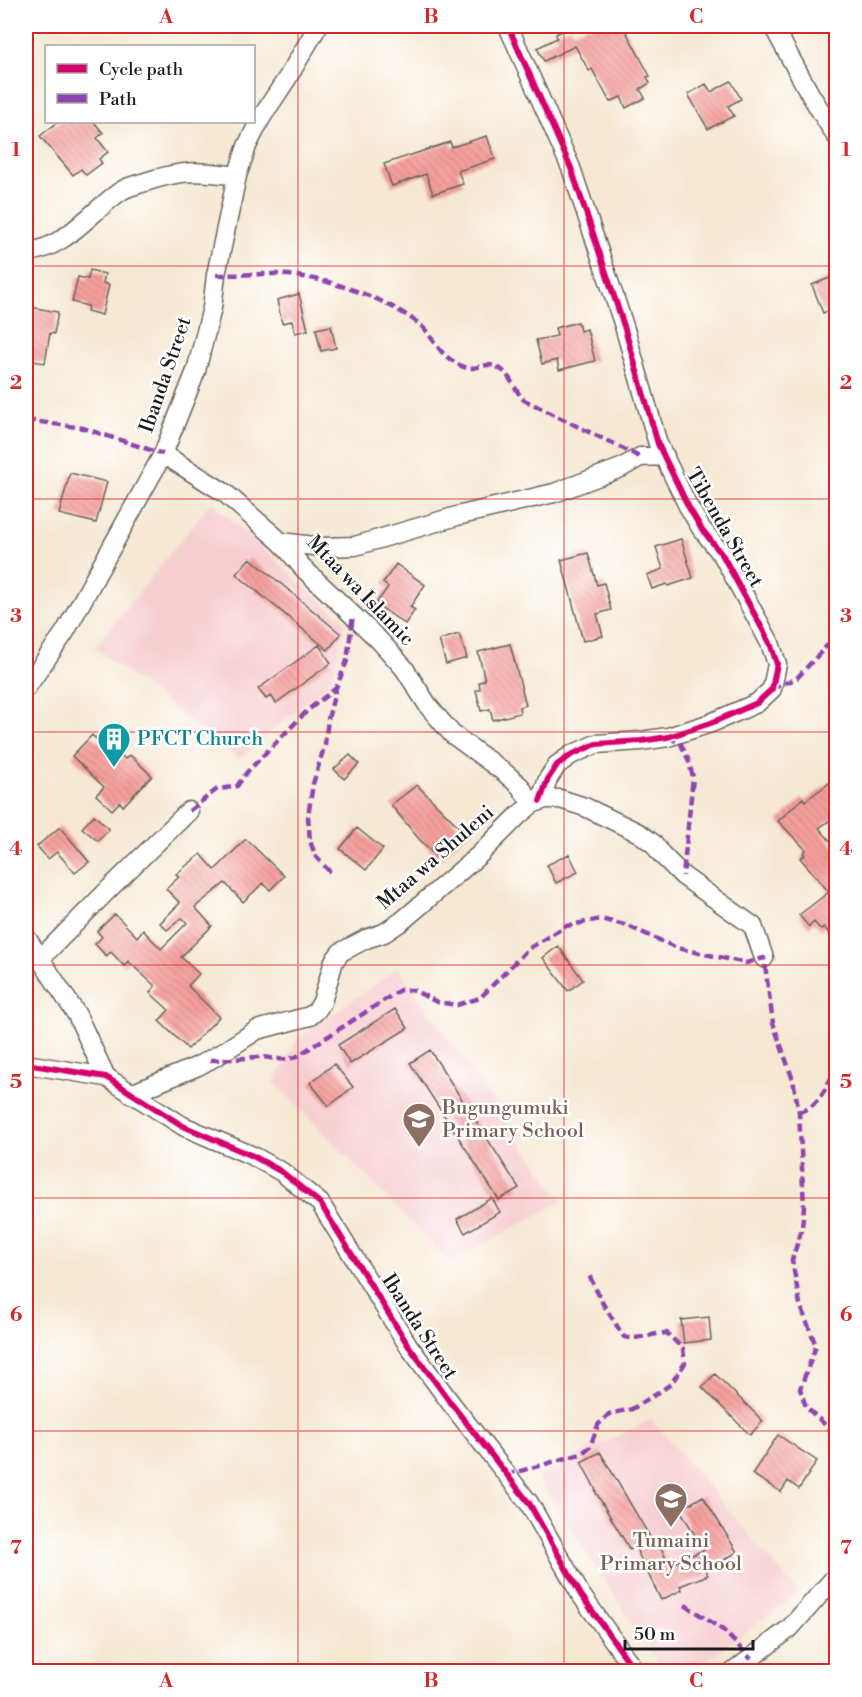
<svg xmlns="http://www.w3.org/2000/svg" width="862" height="1697" viewBox="0 0 862 1697" font-family="'Libre Bodoni',serif">
<defs>
<pattern id="building-back-hatch" width="6" height="6" patternUnits="userSpaceOnUse" patternTransform="scale(1.5)"><rect width="6" height="6" fill="#f59f9b"/><path d="M-1 5l2 2M0 0l6 6M5-1l2 2" fill="none" stroke="#d18885"/></pattern>
</defs>
<rect width="100%" height="100%" fill="#fff"/>
<filter id="ink" filterUnits="userSpaceOnUse"><feTurbulence type="fractalNoise" baseFrequency=".0167" numOctaves="2"/><feDisplacementMap in="SourceGraphic" scale="12" xChannelSelector="R" yChannelSelector="G"/><feConvolveMatrix kernelMatrix="1 2 1 2 8 2 1 2 1" color-interpolation-filters="sRGB"/></filter>
<filter id="wash" filterUnits="userSpaceOnUse"><feTurbulence type="fractalNoise" baseFrequency=".008" numOctaves="4" result="noise"/><feDisplacementMap in="SourceGraphic" scale="24" xChannelSelector="R" yChannelSelector="G"/><feGaussianBlur stdDeviation="1.35" result="paint"/><feColorMatrix in="noise" values="0 0 0 0 0 0 0 0 0 0 0 0 0 0 0 0 0 1.4 0 .05"/><feComposite in="paint" operator="in"/></filter>
<g filter="url(#wash)">
<rect width="100%" height="100%" fill="#f6e8d3"/>
<path fill="#f7cfd2" d="M 211,502 L 345,622 L 332,679 L 239,759 L 95,648 Z
M 398,968 L 563,1201 L 450,1262 L 274,1082 L 297,1039 Z
M 651,1419 L 799,1593 L 692,1671 L 663,1671 L 537,1477 Z"/>
<g id="blocks">
<path fill="url(#building-back-hatch)" d="M 587,26 L 623,26 L 650,76 L 647,77 L 650,83 L 640,89 L 645,98 L 626,108 L 621,97 L 610,102 L 592,69 L 589,71 L 575,46 L 544,61 L 537,48 L 557,38 L 556,34 L 570,27 L 573,32 Z
M 731,81 L 741,99 L 728,106 L 734,116 L 708,129 L 688,94 L 706,84 L 711,92 Z
M 58,122 L 94,122 L 103,133 L 97,138 L 108,152 L 99,159 L 102,163 L 86,175 L 81,169 L 73,175 L 40,136 Z
M 487,136 L 495,159 L 458,171 L 463,184 L 433,194 L 426,174 L 392,186 L 384,164 L 450,142 L 452,147 Z
M 90,270 L 105,274 L 103,283 L 109,285 L 102,315 L 87,311 L 88,306 L 72,302 L 78,277 L 88,279 Z
M 832,277 L 837,288 L 837,307 L 823,313 L 812,285 Z
M 299,294 L 308,330 L 295,333 L 292,321 L 282,323 L 277,300 Z
M 30,307 L 58,312 L 54,334 L 50,333 L 45,363 L 26,360 L 26,312 L 29,313 Z
M 578,322 L 580,331 L 587,329 L 595,361 L 559,370 L 557,360 L 542,364 L 536,340 L 557,336 L 555,328 Z
M 331,326 L 336,348 L 321,351 L 316,329 Z
M 70,473 L 107,482 L 96,523 L 59,514 Z
M 681,539 L 693,578 L 668,586 L 667,584 L 652,589 L 647,575 L 663,569 L 656,547 Z
M 588,553 L 597,585 L 604,583 L 611,610 L 597,614 L 603,636 L 583,641 L 561,560 Z
M 250,558 L 341,634 L 328,650 L 236,574 Z
M 396,564 L 425,585 L 410,607 L 415,610 L 405,624 L 376,604 L 388,587 L 383,583 Z
M 459,634 L 467,658 L 446,664 L 439,640 Z
M 510,644 L 526,705 L 519,707 L 520,713 L 493,720 L 490,709 L 481,711 L 476,690 L 480,689 L 479,682 L 485,680 L 478,652 Z
M 319,645 L 331,663 L 276,703 L 271,696 L 266,699 L 258,689 Z
M 92,735 L 99,742 L 103,738 L 125,759 L 130,755 L 152,776 L 123,806 L 120,802 L 112,810 L 96,795 L 104,787 L 72,756 Z
M 350,755 L 359,764 L 344,779 L 334,769 Z
M 837,777 L 837,815 L 819,828 L 837,849 L 837,944 L 824,927 L 821,930 L 814,922 L 809,927 L 799,915 L 829,892 L 800,858 L 805,855 L 803,853 L 806,850 L 778,821 L 803,798 L 805,801 Z
M 417,785 L 466,834 L 440,860 L 419,839 L 391,805 Z
M 94,815 L 109,829 L 98,841 L 82,828 Z
M 60,827 L 89,862 L 75,873 L 57,852 L 48,859 L 37,846 Z
M 357,828 L 383,849 L 366,870 L 340,849 Z
M 246,839 L 284,876 L 270,890 L 263,883 L 243,902 L 225,883 L 195,907 L 212,926 L 181,957 L 199,974 L 188,986 L 219,1017 L 188,1049 L 159,1021 L 169,1010 L 150,993 L 155,986 L 128,961 L 124,966 L 111,952 L 106,956 L 95,944 L 102,937 L 97,931 L 115,914 L 137,937 L 143,930 L 161,949 L 187,923 L 182,918 L 167,930 L 160,923 L 180,903 L 166,889 L 179,877 L 176,874 L 201,854 L 215,870 Z
M 569,854 L 578,872 L 556,883 L 547,865 Z
M 558,946 L 583,980 L 568,991 L 543,958 Z
M 395,1009 L 408,1028 L 350,1064 L 338,1045 Z
M 430,1050 L 519,1188 L 499,1200 L 410,1063 Z
M 334,1064 L 353,1087 L 329,1106 L 310,1083 Z
M 492,1198 L 500,1212 L 465,1233 L 457,1219 Z
M 709,1317 L 711,1340 L 684,1343 L 681,1320 Z
M 715,1374 L 763,1421 L 750,1435 L 702,1387 Z
M 778,1435 L 817,1461 L 799,1489 L 788,1481 L 781,1492 L 752,1474 Z
M 600,1452 L 657,1549 L 661,1548 L 669,1565 L 704,1550 L 680,1510 L 703,1496 L 737,1552 L 706,1571 L 708,1575 L 680,1586 L 682,1590 L 661,1600 L 635,1547 L 630,1550 L 595,1491 L 596,1490 L 581,1462 Z"/>
</g>
</g>
<g filter="url(#ink)">
<use href="#blocks" fill-opacity="0" stroke="#68635c" stroke-width="1.5"/>
<g fill="none" stroke-linecap="round" stroke-linejoin="round">
<defs>
<path id="minor" d="M 508,26 L 571,168 L 624,326 L 658,444 L 688,506 L 701,528 L 723,556 L 770,643 L 777,664 L 772,689 L 757,703 L 711,723 L 668,737 L 641,741 L 596,744 L 571,755 L 557,765 L 548,779 L 540,801
M 773,26 L 810,94 L 836,136
M 26,252 C 64,250 91,211 121,191 C 127,187 135,185 142,183 C 181,170 197,170 237,176
M 163,454 L 225,493 L 281,542 L 304,569 L 379,640 L 404,668 L 429,707 L 452,734 L 505,773 L 520,786 L 532,804
M 281,542 L 322,547 L 355,546 L 457,516 L 554,493 L 621,468 L 640,457 L 665,456
M 26,688 L 65,632 L 163,454 L 196,371 L 212,308 L 216,275 L 237,176 L 247,146 L 261,118 L 288,77 L 318,26
M 26,937 L 77,1015 L 106,1077
M 40,959 L 110,888 L 189,811
M 26,1064 L 106,1077 L 183,1126 L 253,1156 L 282,1172 L 320,1203 L 408,1345 L 450,1402 L 529,1503 L 581,1595 L 636,1672
M 131,1094 L 198,1066 L 220,1054 L 257,1030 L 310,1016 L 317,1010 L 322,1002 L 334,961 L 341,952 L 366,939 L 384,933 L 402,921 L 479,855 L 520,814 L 532,804 L 545,799 L 560,799 L 585,807 L 639,833 L 654,844 L 661,854 L 683,876 L 753,926 L 764,958
M 733,1672 L 790,1628 L 836,1576"/>
</defs>
<use href="#minor" stroke="#68635c" stroke-width="21"/>
<use href="#minor" stroke="#fff" stroke-width="18"/>
<path stroke="#8e44ad" stroke-width="4.5" stroke-dasharray="9 4.5" stroke-linecap="butt" d="M 216,275 C 236,275 256,274 276,274 C 322,276 380,295 418,323 C 431,333 437,351 451,360 C 458,364 464,369 472,368 C 481,367 489,362 499,368 C 510,374 515,391 524,400 L 640,457
M 26,420 L 83,428 L 163,454
M 772,689 L 797,678 L 833,639 L 836,630
M 668,737 L 681,744 L 688,759 L 693,777 L 683,876
M 189,811 L 216,790 L 237,786 L 247,772 L 308,710 L 336,688
M 330,872 L 316,857 L 310,841 L 308,816 L 313,784 L 325,744 L 328,719 L 336,688 L 347,661 L 353,615
M 210,1060 C 226,1060 242,1058 258,1057 C 273,1057 279,1062 296,1057 L 400,990 L 413,990 L 437,1002 L 457,1005 L 480,998 L 528,949 L 566,926 L 601,919 L 628,926 L 677,948 L 746,963 L 764,958 L 773,1023 L 793,1080 L 799,1112 L 804,1206 L 802,1228 L 792,1260 L 800,1304 L 816,1346 L 800,1389 L 806,1407 L 836,1435
M 799,1112 C 821,1106 825,1086 836,1070
M 506,1475 L 581,1454 L 590,1447 L 598,1425 L 609,1414 L 632,1409 L 655,1395 L 671,1384 L 685,1363 L 683,1349 L 667,1333 C 654,1333 635,1341 624,1337 L 603,1304 L 588,1273
M 685,1605 L 723,1630 L 751,1659"/>
<defs>
<path id="cycleway" d="M 508,26 L 571,168 L 624,326 L 658,444 L 688,506 L 701,528 L 723,556 L 770,643 L 777,664 L 772,689 L 757,703 L 711,723 L 668,737 L 641,741 L 596,744 L 571,755 L 557,765 L 548,779 L 540,801
M 26,1064 L 106,1077 L 183,1126 L 253,1156 L 282,1172 L 320,1203 L 408,1345 L 450,1402 L 529,1503 L 581,1595 L 636,1672"/>
</defs>
<use href="#cycleway" stroke="#fff" stroke-width="10"/>
<use href="#cycleway" stroke="#d6006c" stroke-width="6"/>
</g>
</g>
<path fill="none" stroke="#d62828" stroke-width="1.5" stroke-opacity="0.55" d="M 298,26 L 298,1672M 564,26 L 564,1672M 26,266 L 836,266M 26,499 L 836,499M 26,732 L 836,732M 26,965 L 836,965M 26,1198 L 836,1198M 26,1431 L 836,1431"/>
<defs>
<symbol id="building-pin" viewBox="-11 -11 22 30"><path d="M0 17L-7.5 6A9.5 9.5 0 1 1 7.5 6Z" fill="#0f9aa8" stroke="#fff"/><path d="M-4-6H4V6H1V3H-1V6H-4ZM-2.5-4.3h1.7v1.8h-1.7ZM.8-4.3h1.7v1.8H.8ZM-2.5-1h1.7V.8h-1.7ZM.8-1h1.7V.8H.8Z" fill="#fff"/></symbol>
<symbol id="school-pin" viewBox="-11 -11 22 30"><path d="M0 17L-7.5 6A9.5 9.5 0 1 1 7.5 6Z" fill="#8d6e63" stroke="#fff"/><path d="M0-5L7-2L0 1L-7-2ZM-4 1L0 2.5L4 1V4Q0 6-4 4Z" fill="#fff"/></symbol>
</defs>
<g fill-rule="evenodd">
<use href="#building-pin" x="95" y="720" width="38" height="52"/>
<use href="#school-pin" x="400" y="1100" width="38" height="52"/>
<use href="#school-pin" x="652" y="1480" width="38" height="52"/>
</g>
<g text-anchor="middle" dominant-baseline="central" stroke-width="5" stroke-linejoin="round" paint-order="stroke">
<g font-size="20" fill="#1c1c1c" stroke="#fff">
<text transform="translate(166 375) rotate(-71)">Ibanda Street</text>
<text transform="translate(724 528) rotate(60)">Tibenda Street</text>
<text transform="translate(360 591) rotate(46)">Mtaa wa Islamic</text>
<text transform="translate(436 858) rotate(-41)">Mtaa wa Shuleni</text>
<text transform="translate(419 1327) rotate(57)">Ibanda Street</text>
</g>
<g font-size="20" fill="#0d838f" stroke="#fff" text-anchor="start">
<text x="137" y="739">PFCT Church</text>
</g>
<g font-size="20" fill="#785e54" stroke="#fff" text-anchor="start">
<text x="442" y="1108">Bugungumuki<tspan x="442" dy="23">Primary School</tspan></text>
<text x="671" y="1541" text-anchor="middle">Tumaini<tspan x="671" dy="23">Primary School</tspan></text>
</g>
</g>
<rect width="862" height="1697" fill="none" stroke="#fff" stroke-width="66"/>
<rect x="45" y="45" width="210" height="78" fill="#ffffff" stroke="#a4a4a4" stroke-width="1.5"/>
<rect x="57" y="64" width="30" height="9" fill="#d6006c" stroke="#a4a4a4" stroke-width="1.5"/>
<text x="99" y="75" font-size="18" fill="#1c1c1c">Cycle path</text>
<rect x="57" y="94" width="30" height="9" fill="#8e44ad" stroke="#a4a4a4" stroke-width="1.5"/>
<text x="99" y="105" font-size="18" fill="#1c1c1c">Path</text>
<path d="M625 1640v9h128v-9" fill="none" stroke="#1c1c1c" stroke-width="3"/>
<text x="634" y="1640" font-size="18" fill="#1c1c1c" stroke="#ffffff" stroke-width="4.5" paint-order="stroke">50 m</text>
<rect x="33" y="33" width="796" height="1631" fill="none" stroke="#d62828" stroke-width="2"/>
<g font-size="20" text-anchor="middle" font-weight="bold" fill="#d62828">
<text x="166" y="23">A</text>
<text x="431" y="23">B</text>
<text x="696" y="23">C</text>
<text x="16" y="156">1</text>
<text x="846" y="156">1</text>
<text x="16" y="389">2</text>
<text x="846" y="389">2</text>
<text x="16" y="622">3</text>
<text x="846" y="622">3</text>
<text x="16" y="855">4</text>
<text x="846" y="855">4</text>
<text x="16" y="1088">5</text>
<text x="846" y="1088">5</text>
<text x="16" y="1321">6</text>
<text x="846" y="1321">6</text>
<text x="16" y="1554">7</text>
<text x="846" y="1554">7</text>
<text x="166" y="1687">A</text>
<text x="431" y="1687">B</text>
<text x="696" y="1687">C</text>
</g>
</svg>
